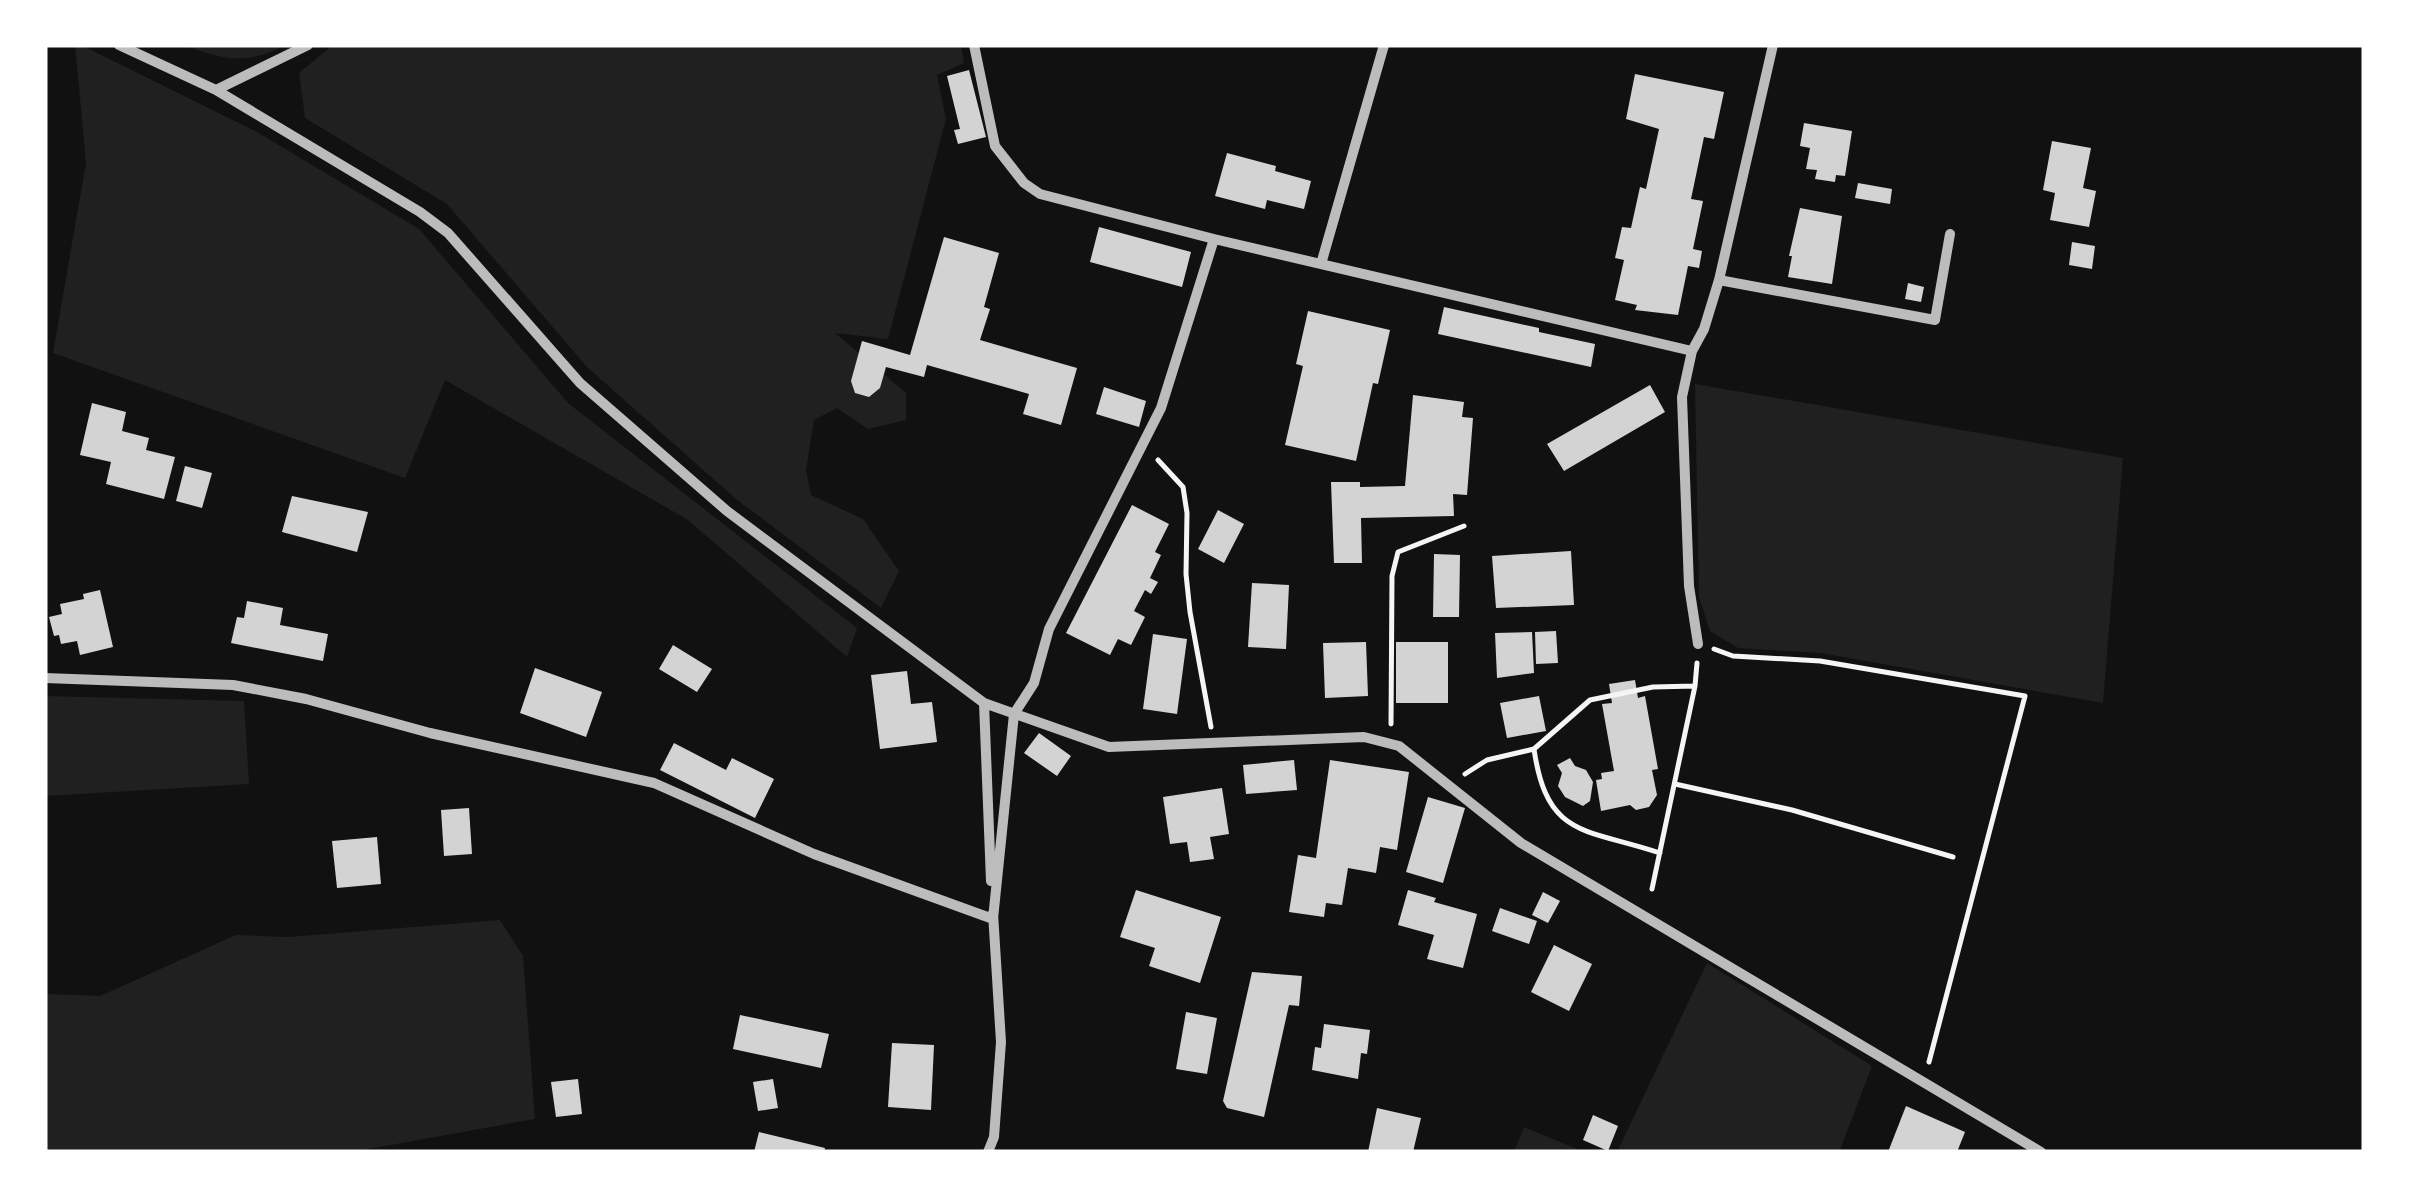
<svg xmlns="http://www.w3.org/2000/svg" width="2409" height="1197" viewBox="0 0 2409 1197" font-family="'Crimson Pro',serif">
<rect width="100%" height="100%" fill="#111"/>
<path fill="#202020" d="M 75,45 L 81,45 L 257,132 L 419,229 L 568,403 L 857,628 L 847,657 L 688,520 L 445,380 L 405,478 L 53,353 L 86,163 Z
M 184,45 L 285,45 C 245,66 224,60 184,45 Z
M 333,45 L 961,45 L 964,63 L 937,75 L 946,119 L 888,339 L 835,333 L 906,393 L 906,420 L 868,429 L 837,408 L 814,420 L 806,470 L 811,495 L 863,519 L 899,571 L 881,608 L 736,499 L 587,367 L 447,204 L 305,118 L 299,73 Z
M 1695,384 L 2123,458 L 2103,703 L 1821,653 L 1738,648 L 1710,631 L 1699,597 Z
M 45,696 L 244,701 L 249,784 L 45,796 Z
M 500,920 L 523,956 L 535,1119 L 352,1152 L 45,1152 L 45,994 L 100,996 L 236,935 L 289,937 Z
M 1707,963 L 1872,1066 L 1839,1152 L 1617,1152 Z
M 1524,1127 L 1584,1152 L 1514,1152 Z"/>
<path fill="#d3d3d3" d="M 969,70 L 986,137 L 958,144 L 954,130 L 960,129 L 947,76 Z
M 1635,74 L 1724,92 L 1714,139 L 1704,137 L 1691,199 L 1703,201 L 1693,249 L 1702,251 L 1699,268 L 1688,266 L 1678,315 L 1635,310 L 1637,305 L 1615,300 L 1624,260 L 1615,258 L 1622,227 L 1631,228 L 1640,187 L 1646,189 L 1659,129 L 1626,119 Z
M 1804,123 L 1852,131 L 1845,176 L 1836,175 L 1835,182 L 1815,179 L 1817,170 L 1806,169 L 1810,148 L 1800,146 Z
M 2052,141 L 2091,148 L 2083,188 L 2096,191 L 2089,227 L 2050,220 L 2055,193 L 2043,190 Z
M 1227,153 L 1276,166 L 1275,171 L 1311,181 L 1304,209 L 1267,200 L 1265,209 L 1215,196 Z
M 1858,183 L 1892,189 L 1890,204 L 1855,198 Z
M 1800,208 L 1842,216 L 1832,284 L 1788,277 L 1792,256 L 1789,256 Z
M 1099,227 L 1191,252 L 1182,287 L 1090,262 Z
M 944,237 L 999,253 L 984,307 L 990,309 L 980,340 L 1077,368 L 1061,425 L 1023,414 L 1029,394 L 927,365 L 924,377 L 886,367 L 880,388 L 869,397 L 855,393 L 851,381 L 862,341 L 910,355 Z
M 2072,242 L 2095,246 L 2092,269 L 2069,265 Z
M 1908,283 L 1924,287 L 1921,302 L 1905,299 Z
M 1444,307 L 1539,328 L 1539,332 L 1595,344 L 1591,367 L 1438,334 Z
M 1308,311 L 1390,330 L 1378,384 L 1373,383 L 1356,461 L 1285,445 L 1303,366 L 1296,364 Z
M 1650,385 L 1665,412 L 1564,471 L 1547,444 Z
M 1104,387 L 1146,401 L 1139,427 L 1096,414 Z
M 1413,395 L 1464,402 L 1462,417 L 1473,418 L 1467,495 L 1453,494 L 1454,516 L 1361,518 L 1362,563 L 1334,563 L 1331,482 L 1360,482 L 1360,487 L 1405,486 Z
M 92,403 L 126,412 L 122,431 L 149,438 L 146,450 L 175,457 L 164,499 L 106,484 L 111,462 L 80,455 Z
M 185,466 L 212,473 L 202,508 L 176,501 Z
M 292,496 L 368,512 L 357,552 L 282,532 Z
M 1132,505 L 1169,524 L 1155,552 L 1161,555 L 1150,578 L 1158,582 L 1151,594 L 1145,590 L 1134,611 L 1145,617 L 1131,645 L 1118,639 L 1110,655 L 1066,633 Z
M 1218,510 L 1244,524 L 1224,563 L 1198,549 Z
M 1571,551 L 1574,605 L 1496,608 L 1492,556 Z
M 1434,554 L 1460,555 L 1459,617 L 1433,617 Z
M 1252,583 L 1289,585 L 1286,649 L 1248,647 Z
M 100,590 L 113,647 L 80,655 L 77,641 L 61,644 L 59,635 L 54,636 L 49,617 L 62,614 L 60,604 L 84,599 L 83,594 Z
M 247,601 L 283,608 L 280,625 L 328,634 L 323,661 L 231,643 L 237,617 L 244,618 Z
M 1556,631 L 1558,663 L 1536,664 L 1535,632 Z
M 1532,632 L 1534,673 L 1497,678 L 1495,633 Z
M 1153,634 L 1187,639 L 1177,714 L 1143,709 Z
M 1366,642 L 1368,696 L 1325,698 L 1323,643 Z
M 1396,642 L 1448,642 L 1448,703 L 1396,703 Z
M 673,645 L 712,669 L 697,692 L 659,669 Z
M 535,668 L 602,692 L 586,737 L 520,713 Z
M 907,671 L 911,704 L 932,702 L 937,742 L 880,749 L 871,675 Z
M 1635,680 L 1638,698 L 1645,696 L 1658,769 L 1652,770 L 1657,795 L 1649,807 L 1636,810 L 1630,805 L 1601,811 L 1596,780 L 1602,779 L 1601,773 L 1614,771 L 1602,704 L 1612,703 L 1609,684 Z
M 1539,696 L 1546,731 L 1507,738 L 1500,703 Z
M 1039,733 L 1071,756 L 1057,776 L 1024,753 Z
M 674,743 L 726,770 L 732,758 L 774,779 L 755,818 L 660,770 Z
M 1570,758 L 1575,766 L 1586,770 L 1593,782 L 1590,801 L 1583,806 L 1565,797 L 1558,786 L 1562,773 L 1557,765 Z
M 1294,760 L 1297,790 L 1246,794 L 1243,765 Z
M 1330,760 L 1409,772 L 1397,850 L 1380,847 L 1376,873 L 1348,868 L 1342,905 L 1326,903 L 1324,917 L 1289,912 L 1298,855 L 1316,858 Z
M 1222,788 L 1229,834 L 1210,837 L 1214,859 L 1190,862 L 1187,842 L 1170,844 L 1163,797 Z
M 1428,797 L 1465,808 L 1443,883 L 1406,872 Z
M 469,808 L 472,854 L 444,856 L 441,810 Z
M 377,837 L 381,884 L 337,888 L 332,841 Z
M 1136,890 L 1221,917 L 1200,983 L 1149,966 L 1155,948 L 1120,937 Z
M 1408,890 L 1436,898 L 1434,902 L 1477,914 L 1463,968 L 1427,959 L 1434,935 L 1398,925 Z
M 1543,892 L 1560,901 L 1548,923 L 1532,915 Z
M 1500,908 L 1537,921 L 1529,944 L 1492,931 Z
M 1554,945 L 1592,964 L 1569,1011 L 1531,992 Z
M 1252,972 L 1302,976 L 1299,1006 L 1289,1005 L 1264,1117 L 1227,1108 L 1223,1101 Z
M 1186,1012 L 1217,1018 L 1207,1074 L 1176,1069 Z
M 740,1015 L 829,1034 L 821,1068 L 733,1049 Z
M 1324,1024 L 1370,1030 L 1367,1054 L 1361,1053 L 1358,1079 L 1312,1070 L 1315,1047 L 1321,1048 Z
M 892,1043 L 934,1045 L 931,1110 L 888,1107 Z
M 578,1079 L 582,1114 L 556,1117 L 551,1082 Z
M 773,1079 L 778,1108 L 758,1111 L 753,1082 Z
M 1906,1106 L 1965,1132 L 1957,1152 L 1888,1152 Z
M 1377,1108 L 1421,1118 L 1413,1152 L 1368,1152 Z
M 1593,1115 L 1618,1126 L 1608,1151 L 1583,1140 Z
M 759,1132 L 825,1148 L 824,1152 L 754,1152 Z"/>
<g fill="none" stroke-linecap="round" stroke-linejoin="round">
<path stroke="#f5f5f5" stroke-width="5" d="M 1158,460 L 1183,487 L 1187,513 L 1186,574 L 1190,612 L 1211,727
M 1714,649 L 1733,656 L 1820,661 L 2025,696 L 1929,1062
M 1391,724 L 1392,576 L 1398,552 L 1464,526
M 1534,749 C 1547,839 1586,828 1660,853
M 1465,774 L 1487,760 L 1534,749 L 1590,700 L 1653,687 L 1695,686 L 1697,663
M 1675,784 L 1792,810 L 1953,857
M 1652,889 L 1695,686"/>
<path stroke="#bcbcbc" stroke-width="10" d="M 119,45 L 216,90 L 308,45
M 974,45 L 995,146 L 1024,183 L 1040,194 L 1214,239 L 1692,351
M 216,90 L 420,212 L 448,233 L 580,383 L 727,511 L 984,703 L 1109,747 L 1364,737 L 1399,746 L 1521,843 L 2041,1152
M 1321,264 L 1384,45
M 1719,280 L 1935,320 L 1950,234
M 1698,644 L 1689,586 L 1682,397 L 1692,351 L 1704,329 L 1719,280 L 1773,45
M 45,678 L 233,685 L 306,699 L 430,733 L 654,783 L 814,854 L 993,919
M 984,703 L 991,881
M 993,919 L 1014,714 L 1034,683 L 1049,629 L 1161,408 L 1214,239
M 988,1152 L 994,1137 L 1001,1042 L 993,913"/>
</g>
<rect width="2409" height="1197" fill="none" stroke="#ffffff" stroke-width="95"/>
</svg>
